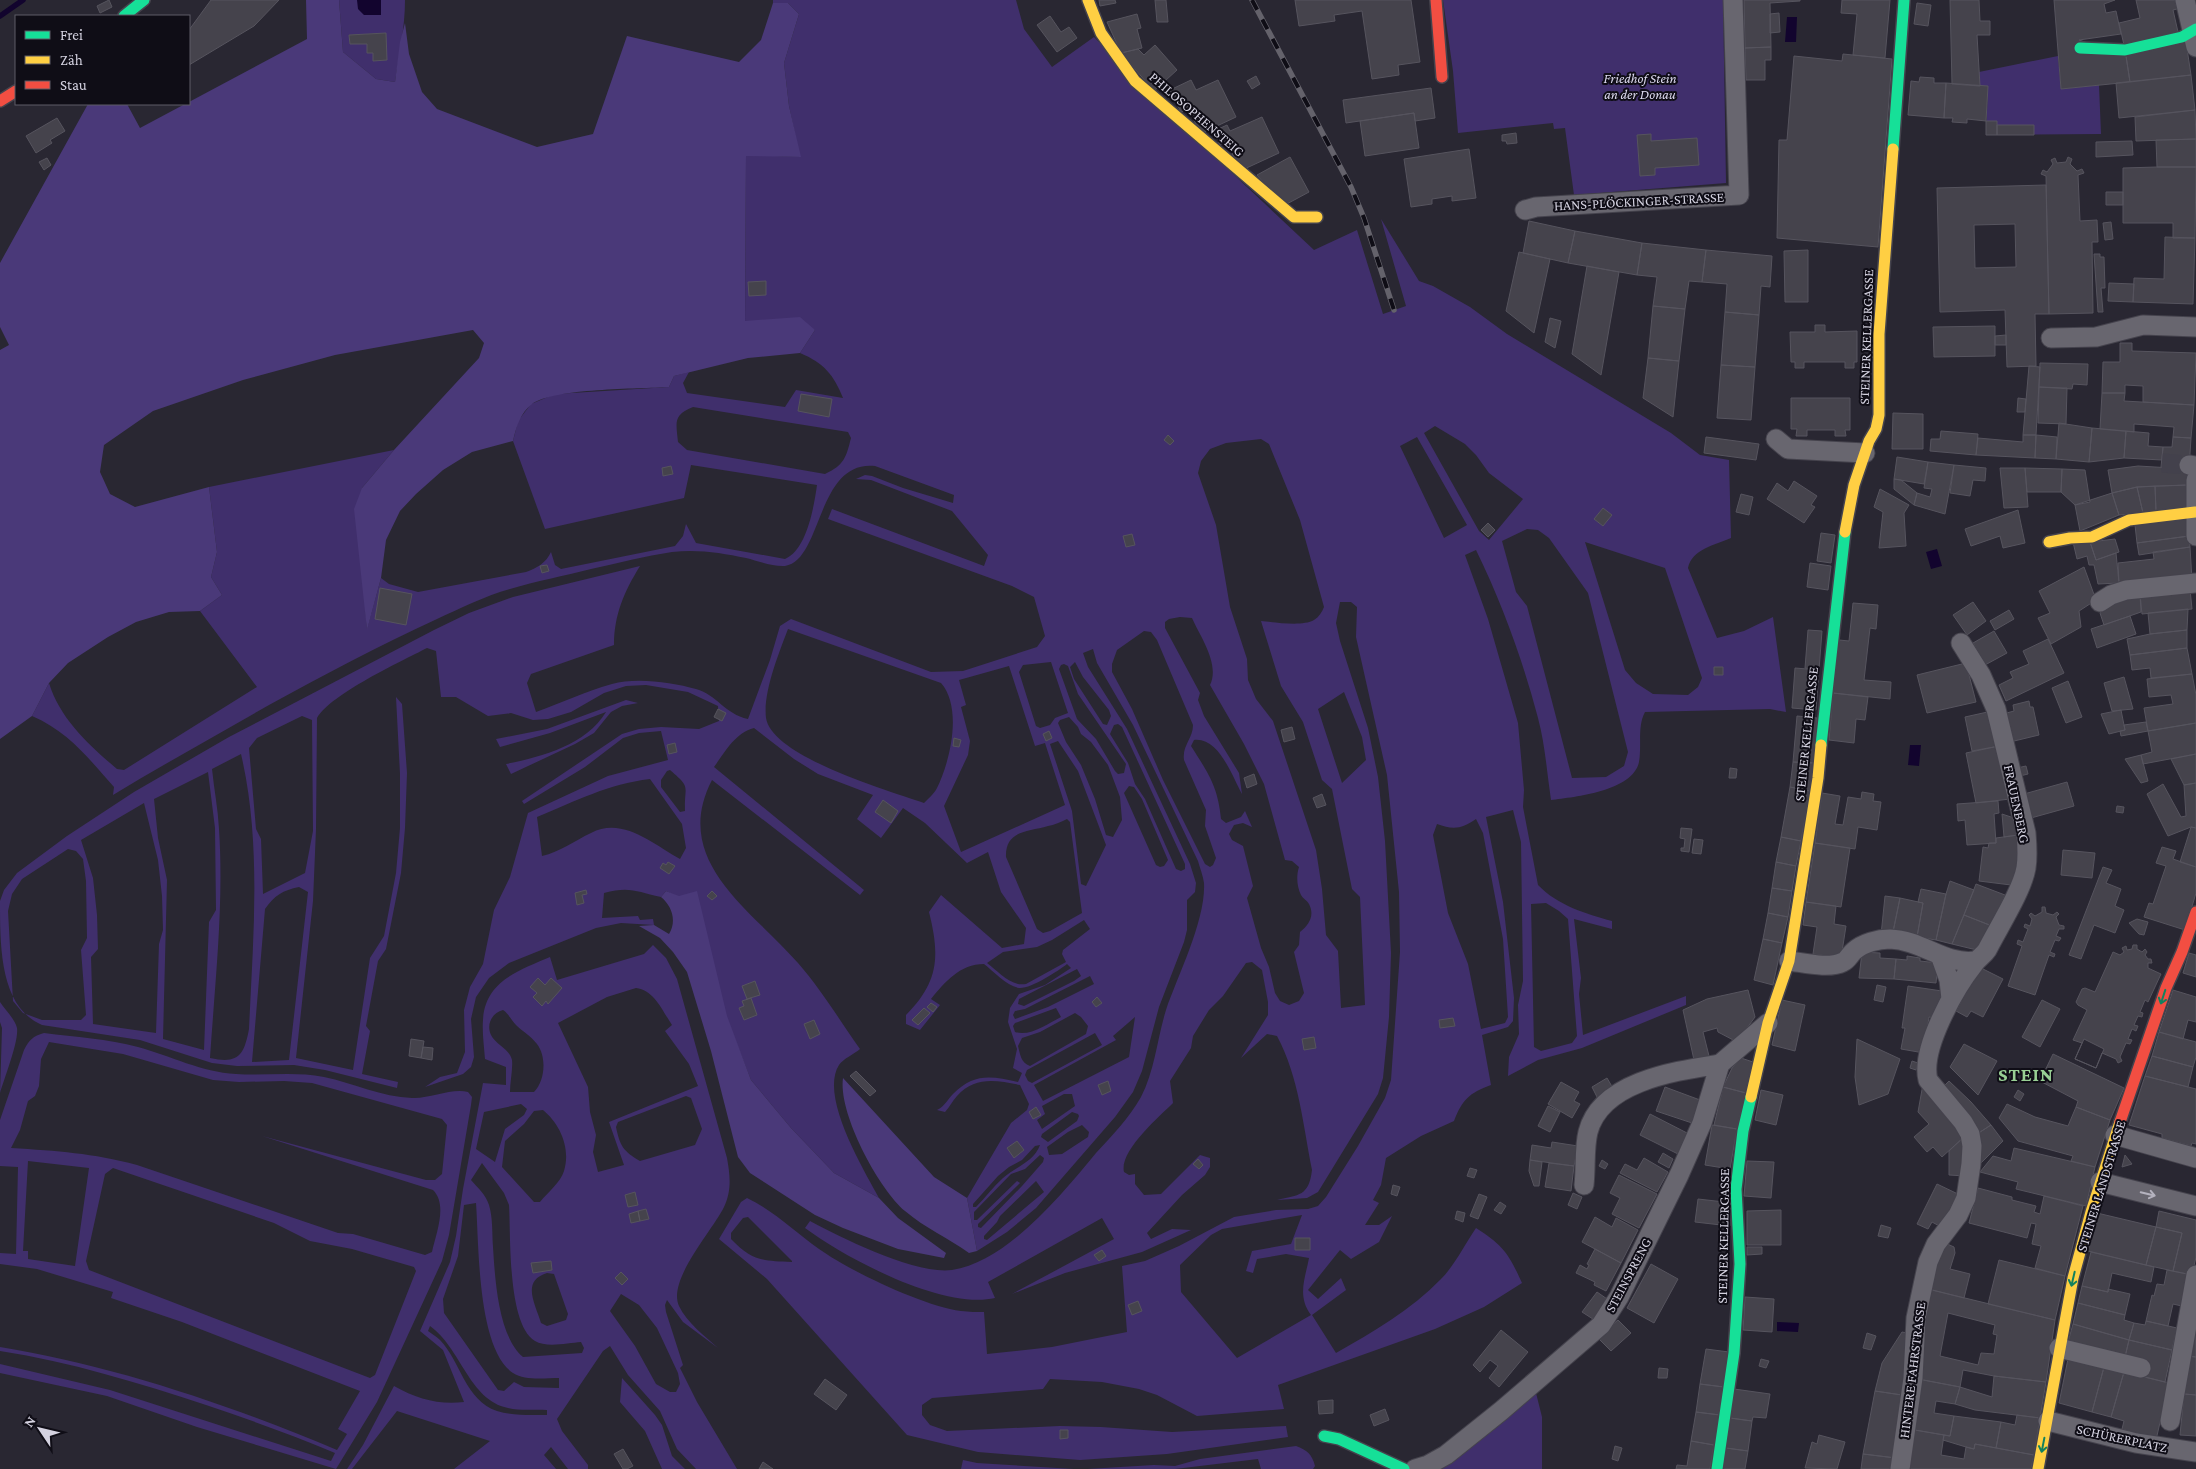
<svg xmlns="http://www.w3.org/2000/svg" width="2196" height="1469" viewBox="0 0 2196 1469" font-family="'Crimson Pro',serif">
<rect width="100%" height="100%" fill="#292732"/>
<path fill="#402f6c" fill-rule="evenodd" d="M 339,0 L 405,0 C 405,28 399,54 395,82 L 376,79 L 343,52 ZM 386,33 L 373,53 L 367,53 L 367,44 L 350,44 L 349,35 Z
M 773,0 L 1016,0 L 1024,29 L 1052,67 L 1094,37 L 1182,126 L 1314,250 L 1357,230 L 1383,314 L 1406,306 L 1381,219 L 1419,281 L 1433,286 L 1470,307 L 1507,334 L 1671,433 L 1700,455 L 1729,460 L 1731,538 C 1715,545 1692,549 1688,568 L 1717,638 L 1744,631 L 1773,617 L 1786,712 L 1770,709 L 1645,712 C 1637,727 1642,745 1639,762 C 1633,791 1575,797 1551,800 C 1547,773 1545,744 1538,718 C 1523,661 1502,603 1476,550 L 1465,555 L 1488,619 L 1518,723 L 1524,790 L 1523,807 L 1538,885 C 1557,905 1586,914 1612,921 L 1612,929 L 1574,919 L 1581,978 L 1579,994 L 1583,1035 L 1686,996 L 1686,1005 L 1582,1048 L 1538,1060 L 1508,1076 L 1509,1057 L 1519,1034 L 1518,1005 L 1523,981 L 1521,842 L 1513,810 L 1486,817 L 1503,902 L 1514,998 L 1513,1021 L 1508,1027 L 1482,1035 L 1491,1085 C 1469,1093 1462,1100 1454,1121 L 1421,1136 L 1386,1158 L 1381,1185 L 1373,1200 L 1379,1203 L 1365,1225 L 1379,1225 L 1392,1216 L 1379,1242 L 1351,1259 L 1340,1250 L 1308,1290 L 1318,1299 L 1341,1278 L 1346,1290 L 1312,1315 L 1336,1353 C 1373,1332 1411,1310 1441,1279 C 1455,1265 1465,1244 1476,1228 C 1503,1245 1509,1254 1522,1283 L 1484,1307 L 1435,1329 L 1278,1385 L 1284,1409 L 1197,1416 L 1157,1395 L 1139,1389 L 1102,1382 L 1050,1379 L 1043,1389 L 932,1398 L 922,1405 L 922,1415 L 930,1425 L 947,1431 L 1060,1426 L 1101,1427 L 1172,1432 L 1286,1426 L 1288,1437 L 1167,1454 L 1080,1460 L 978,1452 L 907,1435 L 767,1279 L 719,1239 L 741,1202 L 747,1198 C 774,1211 795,1232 819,1249 C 850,1271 923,1306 961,1311 C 969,1312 977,1312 984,1312 L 987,1354 L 1052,1347 L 1127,1332 L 1122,1266 L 1145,1261 L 1179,1246 L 1234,1217 L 1276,1210 L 1308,1209 L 1318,1206 L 1326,1197 L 1358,1146 L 1385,1098 L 1391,1080 L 1400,952 L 1399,892 L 1387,775 L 1356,637 L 1357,607 L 1351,602 L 1340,602 L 1336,623 L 1340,641 L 1368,728 L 1378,777 L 1385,841 L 1391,953 L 1389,1017 L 1383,1078 L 1378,1094 L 1318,1192 L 1307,1198 L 1277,1200 C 1299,1195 1309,1196 1312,1170 C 1303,1125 1299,1077 1277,1036 L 1267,1034 L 1241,1058 L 1268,1015 L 1268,1002 L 1262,970 L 1252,962 L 1246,963 L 1223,996 L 1209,1010 L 1193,1036 L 1191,1048 L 1170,1081 L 1173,1103 C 1159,1117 1119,1151 1124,1172 L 1129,1175 L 1135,1174 L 1135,1184 L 1144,1195 L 1161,1194 L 1200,1155 L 1210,1158 L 1210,1167 L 1205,1175 L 1182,1195 L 1147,1233 L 1151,1239 L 1172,1229 L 1191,1230 L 1142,1252 L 1065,1273 L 1012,1294 L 1114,1239 L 1102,1218 L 988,1282 L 995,1298 C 943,1310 847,1259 805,1228 L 810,1221 C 842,1238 916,1275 952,1270 C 1007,1262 1062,1194 1096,1153 C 1112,1136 1129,1118 1141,1097 C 1155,1070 1157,1039 1166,1010 C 1178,975 1206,920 1204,883 C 1203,876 1200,868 1198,861 L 1133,725 L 1097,663 L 1093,649 L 1083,653 L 1088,667 L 1127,729 L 1190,864 L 1196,883 L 1195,892 L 1187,900 L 1187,930 L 1184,942 L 1159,1007 L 1142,1071 L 1133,1092 L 1115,1117 L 1036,1208 L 1007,1232 L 977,1251 L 967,1198 L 1011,1123 L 1027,1110 L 1029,1104 L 1020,1085 C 996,1080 975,1076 957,1096 C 952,1101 950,1107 945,1112 L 937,1110 C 945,1106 947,1100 953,1094 C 974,1073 991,1076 1018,1082 L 1022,1073 L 1013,1068 L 1017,1049 L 1008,1022 L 1010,1008 L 1019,994 L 1045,985 L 1071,968 L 1067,964 C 1058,971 1031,989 1019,988 C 1007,986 993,971 984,964 C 960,964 945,982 931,999 L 940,1005 L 920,1030 L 906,1024 L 906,1015 C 939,982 940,956 929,912 L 941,895 L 1002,948 L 1024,944 L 1026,928 L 1001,892 L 988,852 L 967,863 L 925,823 L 903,808 L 881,838 L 857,819 L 873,795 L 818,774 L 794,759 L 754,728 C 735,733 725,752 714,767 L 864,890 L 860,895 L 712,780 C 670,861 752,910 798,963 C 821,989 840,1021 860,1049 C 854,1054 843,1059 839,1065 C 819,1096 864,1170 879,1198 L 834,1173 L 791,1128 L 751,1080 L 679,897 L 666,891 L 661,897 C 637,892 630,886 604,893 L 602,918 L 638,916 L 640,920 L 653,919 L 654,925 L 621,923 L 596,928 L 509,963 L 489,978 L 476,997 L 471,1019 L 474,1057 L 471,1067 L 463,1074 L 425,1087 L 440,1077 L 457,1073 L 465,1052 L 464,1010 L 470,987 L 483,964 L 494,910 L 510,877 L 528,813 L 608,776 L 668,760 L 661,731 L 639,733 L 623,738 L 585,767 L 524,804 L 522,801 L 622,734 L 639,729 L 661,727 L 699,729 L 719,721 L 718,706 L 688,692 L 646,685 L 626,686 L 604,693 L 571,712 L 548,719 L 533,720 L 511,713 L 488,716 L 456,697 L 441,697 L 436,651 L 427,648 C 400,662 331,694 317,718 L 316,829 L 313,901 L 296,1058 L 353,1070 L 370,958 L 384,936 L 396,873 L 400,828 L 400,774 L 396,697 L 402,704 L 407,773 L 405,828 L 401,873 L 386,949 L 378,961 L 366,1026 L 370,1031 L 362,1074 L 398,1082 L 397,1088 L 325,1070 L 294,1065 L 237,1066 L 212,1063 L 140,1040 L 42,1025 C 0,1007 0,948 0,901 L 4,890 L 17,873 L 67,836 L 134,792 L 229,737 L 434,630 L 469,613 L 513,597 L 640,566 C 624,592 614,615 614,645 L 531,674 L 527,683 L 536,712 C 561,703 587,691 612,684 C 635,677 672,682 696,689 C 717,695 725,714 748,719 L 770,660 L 780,626 L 791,619 L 931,672 L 963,671 L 1037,647 L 1045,636 L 1034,597 L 1012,586 L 828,519 L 832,509 L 984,566 L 988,555 L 952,511 L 871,480 L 856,479 L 865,475 L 872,476 L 903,488 L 953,503 L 954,495 L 875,466 C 816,460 823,560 785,566 C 774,567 758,561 746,558 C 722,553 698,549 672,552 C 645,556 618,563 591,569 C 564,576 536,581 510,589 C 485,596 461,608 437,619 C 380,645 324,675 269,705 C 217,735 164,764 113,795 L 114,787 C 88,758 69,732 32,716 L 49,683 C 60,719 89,745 117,769 L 124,770 L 257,687 L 200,611 L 222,595 L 211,577 L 217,552 L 209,487 L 394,450 L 362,488 L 364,592 L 367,629 L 381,578 L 389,584 L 418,592 L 526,572 C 537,568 546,563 551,552 L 555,565 L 561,569 L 675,546 L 683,536 L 686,524 L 696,543 L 785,559 C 807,550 814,506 817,485 L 691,465 L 684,498 L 545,529 L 513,441 L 518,421 L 531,404 L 555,394 L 669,387 L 674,376 L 689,372 L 683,383 L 687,393 L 785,407 L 796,390 L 843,398 C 834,375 824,363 800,353 L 815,330 L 745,322 L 746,155 L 800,157 L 789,106 L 784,63 L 799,14 L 788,3 L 773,3 ZM 693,407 L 848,432 L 851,438 C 846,458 844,465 825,474 L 687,450 L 678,442 C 676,422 673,415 693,407 ZM 1435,426 L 1465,444 L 1476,455 L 1489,473 L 1523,499 L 1489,540 L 1479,531 L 1424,433 ZM 1417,437 L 1467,525 L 1444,538 L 1400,446 ZM 1261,439 L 1269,444 L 1300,520 L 1324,607 C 1322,612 1319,617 1314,620 C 1302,627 1274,622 1261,621 L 1281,686 L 1303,722 L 1322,780 L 1332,789 L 1352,889 L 1360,897 L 1365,1005 L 1341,1008 L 1338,951 L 1326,935 L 1322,889 L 1316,850 L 1273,721 L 1256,699 L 1248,680 L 1247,659 L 1230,607 L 1216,525 L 1198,473 L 1201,461 L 1210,449 L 1226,443 ZM 1527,529 L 1538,530 L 1549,538 L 1588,593 L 1628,752 L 1624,766 L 1606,777 L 1572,778 L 1527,606 L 1516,592 L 1502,541 ZM 1585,542 L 1665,568 L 1702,678 L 1698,687 L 1688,695 L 1653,694 L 1636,683 L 1625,670 ZM 1180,617 L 1192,618 C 1201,638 1220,664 1210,685 L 1244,744 L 1264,784 L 1285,860 L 1292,861 L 1299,867 C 1296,876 1297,887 1301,895 C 1303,899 1307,900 1309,904 C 1315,916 1309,925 1300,932 L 1299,945 L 1294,952 L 1304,993 L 1299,1001 L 1289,1005 L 1280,1001 L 1275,993 L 1269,967 L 1261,948 L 1247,898 L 1253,886 L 1243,846 L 1232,840 L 1229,834 L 1234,825 L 1243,823 L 1252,827 L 1245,811 L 1241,817 L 1226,823 L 1221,819 C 1218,786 1208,773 1191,746 L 1194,740 C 1219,737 1232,776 1242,794 L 1239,773 L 1204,716 L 1198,700 L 1200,693 L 1165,628 L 1165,622 L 1169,619 ZM 788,629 L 941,683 C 963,708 950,762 937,788 C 934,794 928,799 924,803 C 890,791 772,757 766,718 C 763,692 779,653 788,629 ZM 1144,631 L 1151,632 L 1157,640 L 1193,725 C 1193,739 1182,745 1184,760 L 1206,810 L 1205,826 L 1216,858 L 1213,865 L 1210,867 L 1205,864 L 1163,780 L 1132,709 L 1112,672 L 1112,664 L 1117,650 ZM 1051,662 L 1068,713 L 1055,718 L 1050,725 L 1040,728 L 1036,726 L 1019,672 L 1023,665 ZM 1075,662 L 1083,677 L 1109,710 L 1111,716 L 1107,725 L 1103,724 L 1074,679 L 1070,667 ZM 1064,664 L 1068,666 L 1078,694 L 1126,764 L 1124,773 L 1118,774 L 1115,771 L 1096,739 L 1077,719 L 1059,669 L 1061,665 ZM 1009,666 L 1035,746 L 1045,743 L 1065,805 L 961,852 L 944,806 L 968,755 L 970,741 L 961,707 L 966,705 L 959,680 ZM 1344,692 L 1362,737 L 1366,760 L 1342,783 L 1318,709 ZM 302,716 L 312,720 L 313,831 L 305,873 L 263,894 L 261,839 L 256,829 L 249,748 L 257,738 ZM 1069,717 L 1078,727 L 1081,734 L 1091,742 L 1108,765 L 1120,797 L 1122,820 L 1113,837 L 1106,835 L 1095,799 L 1081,765 L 1066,742 L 1058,723 L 1060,720 ZM 1118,724 L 1122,727 L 1185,864 L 1185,869 L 1181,871 L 1176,869 L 1145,799 L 1135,784 L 1128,763 L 1110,734 L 1114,725 ZM 1058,741 L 1078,771 L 1106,845 L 1086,886 L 1081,884 L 1072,811 L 1050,744 ZM 241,754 C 262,844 253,938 249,1029 C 244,1056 238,1064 210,1058 C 215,982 224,905 219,829 C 218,809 214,789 212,769 ZM 670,770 C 692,789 684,784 685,811 L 680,812 L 661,787 L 661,780 L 667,771 ZM 208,772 L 215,828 L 216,910 L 209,922 L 204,1050 L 163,1039 L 167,880 L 158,838 L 154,799 ZM 650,779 L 682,824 L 686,848 L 680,859 C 654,845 623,816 591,833 C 574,841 560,852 542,856 L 537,817 C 576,801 608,784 650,779 ZM 1129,786 L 1134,787 L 1142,799 L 1168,860 L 1164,866 L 1160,867 L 1156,865 L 1124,793 ZM 144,803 L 158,860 L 162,896 L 163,930 L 159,944 L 156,1033 L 93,1024 L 91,957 L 98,949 L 97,915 L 93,878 L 81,840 ZM 1067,819 L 1070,822 L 1082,913 L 1050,931 L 1043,933 L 1037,929 L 1006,857 C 1005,830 1028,832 1048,826 C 1054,825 1061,822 1067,819 ZM 1476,819 L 1483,833 L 1503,939 L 1508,1017 L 1505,1023 L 1481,1029 L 1468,964 L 1448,913 L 1433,835 L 1437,824 C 1453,830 1462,829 1476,819 ZM 68,849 L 76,851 L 83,859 L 86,881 L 87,938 L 81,950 L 86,1015 L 81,1020 L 42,1020 L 23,1013 L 13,1001 L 8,911 L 12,894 L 22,879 ZM 299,887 L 308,892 L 289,1060 L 252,1062 L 265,909 C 274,896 283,890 299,887 ZM 1546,903 L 1559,911 L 1568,919 L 1577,1036 L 1572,1043 L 1541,1051 L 1534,1047 L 1531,904 ZM 1084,920 L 1090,929 L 1063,950 L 1062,954 L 1066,962 L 1026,984 C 1011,987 998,971 987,963 L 1003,952 L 1037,947 L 1052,940 ZM 1077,969 L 1081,976 L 1074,981 L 1024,1006 L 1018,1004 L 1019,999 ZM 1090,976 L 1094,984 L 1048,1007 L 1015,1019 L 1013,1015 L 1015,1011 L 1025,1009 ZM 1056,1008 L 1061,1017 C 1047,1024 1030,1037 1015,1032 L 1013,1026 L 1015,1023 ZM 1075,1013 L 1081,1017 L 1088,1026 L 1086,1034 L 1030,1066 C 1021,1063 1020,1054 1018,1046 L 1022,1038 L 1040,1032 ZM 1135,1017 L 1129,1057 L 1043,1101 L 1034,1085 L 1116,1040 L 1113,1036 ZM 1095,1033 L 1102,1045 L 1032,1083 L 1028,1081 L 1025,1075 L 1027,1070 ZM 1064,1094 L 1072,1094 L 1075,1106 L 1042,1129 L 1037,1120 L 1045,1114 L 1042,1106 ZM 1072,1112 L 1078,1114 L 1079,1116 L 1077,1121 L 1048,1142 L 1041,1137 L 1042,1134 ZM 1082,1125 L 1089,1132 L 1088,1137 L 1062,1154 L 1049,1155 L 1047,1147 L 1068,1132 ZM 1040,1145 C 1034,1162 1015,1167 1003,1178 C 993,1187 985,1198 976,1207 L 973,1207 L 973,1204 L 998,1176 L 1009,1167 L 1022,1160 L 1035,1146 ZM 1040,1155 L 1044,1158 L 1043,1162 L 1022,1186 L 981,1228 L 978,1227 L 978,1224 L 1020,1183 L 1017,1181 L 977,1220 L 974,1220 L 974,1212 L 1011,1174 L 1025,1169 ZM 1036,1181 L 1044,1192 L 987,1240 L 984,1239 L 984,1236 L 997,1222 L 1000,1216 ZM 1302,1215 L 1291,1244 L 1252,1251 L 1246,1271 L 1253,1273 L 1257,1259 L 1286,1254 L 1309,1258 C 1305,1279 1297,1296 1311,1315 L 1237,1358 L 1181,1292 L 1180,1265 L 1211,1235 L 1222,1229 ZM 748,1217 L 792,1261 L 792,1262 C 763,1261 752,1261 731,1239 L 731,1233 L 743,1218 Z
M 1443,0 L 1723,0 L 1726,183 L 1574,195 L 1565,128 L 1554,129 L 1553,123 L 1458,133 L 1453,71 Z
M 2058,56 L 2061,89 L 2099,85 L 2101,134 L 1986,135 L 1988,87 L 1980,86 L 1979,72 Z
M 626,700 L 638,703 L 622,706 L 611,712 L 594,733 L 575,744 L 511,774 L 506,764 C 541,757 586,745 606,712 L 550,733 L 500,747 L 496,739 L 547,729 Z
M 653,945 L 666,958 L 677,979 L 727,1158 C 730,1175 732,1190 724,1207 C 713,1230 667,1280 679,1306 C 687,1323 705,1336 718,1348 L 683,1322 L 667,1300 L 665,1305 L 666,1312 L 683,1365 L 680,1368 L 697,1402 L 737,1469 L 696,1469 L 677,1449 L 660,1411 L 628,1375 L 610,1346 L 603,1351 L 557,1419 L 562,1431 L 588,1465 L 588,1469 L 568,1469 L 551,1447 L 544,1455 L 556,1469 L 454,1469 L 490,1441 L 397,1411 L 352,1469 L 347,1469 L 363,1445 L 394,1386 C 417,1399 439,1405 464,1402 L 443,1350 L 420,1331 L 450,1262 L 456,1236 L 463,1189 L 483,1083 L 506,1085 L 506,1067 L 485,1059 C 484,1046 482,1032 483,1020 C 485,981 520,970 550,957 L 557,980 L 644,954 ZM 636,988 C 654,990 662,1010 672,1025 L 665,1031 L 689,1064 L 698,1086 L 609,1122 L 624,1165 L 598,1172 L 593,1152 L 596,1135 L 590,1112 L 588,1087 L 558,1023 L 607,997 ZM 503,1010 C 509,1014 511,1020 516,1025 C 522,1031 531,1036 537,1044 C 547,1057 545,1081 534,1092 L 510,1092 C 510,1082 513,1069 512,1060 C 509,1048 496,1045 491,1035 C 486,1024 492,1013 503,1010 ZM 686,1096 L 691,1098 L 702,1129 L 695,1145 L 640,1161 C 623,1151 620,1146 616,1127 L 618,1122 ZM 521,1104 L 527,1109 L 524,1115 L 505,1129 L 495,1162 L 476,1149 L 484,1112 ZM 543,1110 C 560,1124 571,1148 564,1171 C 561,1182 547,1193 540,1202 L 534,1202 L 502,1167 L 505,1141 L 524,1124 L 534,1111 ZM 482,1163 L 504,1193 L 509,1205 C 511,1236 507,1324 535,1341 C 546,1348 568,1343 581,1342 L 584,1348 L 582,1353 L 523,1357 C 498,1336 495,1278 493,1247 C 492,1234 493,1218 489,1205 C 486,1195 478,1188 471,1180 ZM 476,1203 C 479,1244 477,1349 513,1373 C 525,1381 545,1378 559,1378 L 559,1388 L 524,1387 L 514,1382 L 504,1391 L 498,1390 L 444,1313 L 443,1299 L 458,1256 L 464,1205 ZM 547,1273 L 554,1274 L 568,1314 L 566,1320 L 547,1326 L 541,1323 C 535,1303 521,1281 547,1273 ZM 621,1294 L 639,1305 L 657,1328 L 678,1373 L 680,1384 L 676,1392 L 670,1392 L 656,1384 L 635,1346 L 610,1311 ZM 430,1326 C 461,1348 469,1400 508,1408 C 520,1411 534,1409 547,1410 L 547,1415 C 530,1415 513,1416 497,1411 C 465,1400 461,1362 440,1340 C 437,1337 432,1334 428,1331 Z
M 0,1002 C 5,1010 15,1019 17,1028 C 19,1041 4,1079 0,1093 L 2,1028 L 0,1022 Z
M 44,1033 C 75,1037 108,1039 138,1047 C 171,1056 201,1072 236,1074 C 266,1076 294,1071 324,1077 C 353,1083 382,1097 412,1098 C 430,1099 451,1088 468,1092 L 472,1097 L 471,1105 L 449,1235 L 442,1261 L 377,1402 L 336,1469 L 197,1427 L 107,1396 L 0,1373 L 0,1364 L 110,1390 L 331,1461 L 335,1453 C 293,1435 250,1420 206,1405 C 139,1383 71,1362 0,1351 L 0,1347 C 112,1365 233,1406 337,1450 L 347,1434 L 338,1429 L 360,1391 L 182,1322 L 111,1298 L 113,1292 L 37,1269 L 0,1264 L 0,1253 L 16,1254 L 18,1167 L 0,1166 L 0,1120 L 24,1050 C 29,1040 33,1036 44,1033 ZM 49,1042 L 123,1054 L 213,1080 L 239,1082 L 284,1081 L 312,1083 L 442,1119 L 447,1125 L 442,1174 L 435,1180 L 426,1180 L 262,1136 L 433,1190 C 448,1205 436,1233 432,1252 L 425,1255 L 353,1234 L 338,1233 L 137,1165 C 92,1153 58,1151 11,1148 L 20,1130 L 28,1101 L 35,1096 L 39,1086 L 41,1059 ZM 28,1161 L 89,1168 L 75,1266 L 28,1259 L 28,1251 L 23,1251 ZM 113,1168 L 274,1223 L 310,1241 L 352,1249 L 414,1267 L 416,1271 L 375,1375 L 370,1378 L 89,1270 L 86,1261 L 105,1174 Z
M 622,1378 L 655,1415 L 662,1425 L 672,1456 L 685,1469 L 662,1469 L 645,1431 L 620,1402 Z
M 1536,1393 L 1542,1417 L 1542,1469 L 1436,1469 L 1498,1425 Z
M 1296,1446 C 1307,1450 1312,1454 1315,1466 L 1313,1469 L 1261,1469 L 1258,1459 L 1175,1469 L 1087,1469 L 1154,1465 L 1175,1466 L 1200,1459 Z
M 963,1460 L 977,1463 L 1074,1469 L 961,1469 Z"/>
<path fill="#4a3979" d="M 306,0 L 339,0 L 343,52 L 376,79 L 395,82 L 400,42 L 405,23 L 409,54 L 422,92 L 437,109 L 537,147 L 593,134 L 627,36 L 739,62 L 761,40 L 773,3 L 788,3 L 799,14 L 784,63 L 789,106 L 801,157 L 746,156 L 745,321 L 800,317 L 815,330 L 800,353 L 748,358 L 674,376 L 669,387 C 638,389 554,388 532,404 C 520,413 516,428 513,441 L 472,452 L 443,470 L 416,494 L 400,511 L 386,540 L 381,578 L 367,630 L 354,509 L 362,488 L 394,450 L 479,358 L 484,343 L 473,330 L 335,355 L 243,380 L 153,411 L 104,445 L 100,472 L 110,494 L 135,507 L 209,487 L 217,552 L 211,577 L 222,595 L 200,611 L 169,612 L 136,622 L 108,637 L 68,663 L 49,683 L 32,716 L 0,739 L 0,350 L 9,345 L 0,327 L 0,263 L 88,104 L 127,104 L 140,128 L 185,104 L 189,104 L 189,102 L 307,39 Z
M 666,891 L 679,896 L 697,891 L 727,1016 L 751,1080 L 791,1128 L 834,1173 L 879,1198 L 898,1218 L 946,1253 L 944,1258 L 898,1249 L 843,1228 L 815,1215 L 750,1173 L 738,1157 L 711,1051 L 687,972 L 673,952 L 660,938 L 639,926 L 654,925 L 669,934 C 677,921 672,906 661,897 Z
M 843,1078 L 934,1177 L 967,1198 L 977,1251 L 969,1253 C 948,1238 925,1228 905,1211 C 878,1188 838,1113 843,1078 Z"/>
<path fill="#12042e" d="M 357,0 L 381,0 L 381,15 L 364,15 L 358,9 Z
M 1787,17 L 1797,17 L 1796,42 L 1785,42 Z
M 1937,549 L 1942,566 L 1931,569 L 1926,552 Z
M 1910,745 L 1921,745 L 1919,766 L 1908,765 Z
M 1777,1322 L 1799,1323 L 1798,1332 L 1777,1331 Z"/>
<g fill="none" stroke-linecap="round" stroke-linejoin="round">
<path stroke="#12042e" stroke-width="5.5" d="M 0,16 L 23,0"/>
</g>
<path fill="#45434c" stroke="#56545e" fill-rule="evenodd" d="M 109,0 L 112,7 L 100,13 L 97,6 Z
M 211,0 L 279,0 L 254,26 L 189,65 L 189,30 Z
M 1099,0 L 1115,0 L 1116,3 L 1100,6 Z
M 1155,0 L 1166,0 L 1168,22 L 1157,22 Z
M 1295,0 L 1411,0 L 1420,62 L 1398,65 L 1399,75 L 1372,79 L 1362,11 L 1334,15 L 1335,21 L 1299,26 Z
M 1744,0 L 1800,0 L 1800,1 L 1770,3 L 1771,47 L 1745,48 Z
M 1842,0 L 1890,0 L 1885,58 L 1853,55 L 1857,14 L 1841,13 Z
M 1950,0 L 1979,0 L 1980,21 L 1990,21 L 1990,35 L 1977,35 L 1980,86 L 1952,84 Z
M 2054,0 L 2115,0 L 2104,4 L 2106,13 L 2116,11 L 2121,34 L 2079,40 L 2126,56 L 2130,82 L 2061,89 Z
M 2136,0 L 2175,0 L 2177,9 L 2173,10 L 2178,32 L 2124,45 L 2119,23 L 2140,18 Z
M 1917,3 L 1931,5 L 1928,26 L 1914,24 Z
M 1779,13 L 1780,32 L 1770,33 L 1770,14 Z
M 1137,14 L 1141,28 L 1137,29 L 1142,48 L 1121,53 L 1107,22 Z
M 1050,16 L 1061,32 L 1069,27 L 1077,38 L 1057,52 L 1037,25 Z
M 386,33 L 387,60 L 373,61 L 373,53 L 367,53 L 367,44 L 350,44 L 349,35 Z
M 2186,42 L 2191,75 L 2130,82 L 2126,56 Z
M 1155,45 L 1177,70 L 1154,91 L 1121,53 L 1138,49 L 1144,55 Z
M 1771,47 L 1771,60 L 1765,60 L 1765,80 L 1746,80 L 1745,48 Z
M 1843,54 L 1892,59 L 1878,247 L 1777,238 L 1779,140 L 1787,140 L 1794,56 L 1842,61 Z
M 2191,75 L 2195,110 L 2119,118 L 2116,83 Z
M 1256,76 L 1260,84 L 1252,89 L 1247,81 Z
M 1920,77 L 1934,78 L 1934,83 L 1946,83 L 1944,118 L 1908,115 L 1911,81 L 1919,82 Z
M 1191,80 L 1196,90 L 1218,80 L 1236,117 L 1200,134 L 1189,109 L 1181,112 L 1170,90 Z
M 1946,83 L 1988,86 L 1986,121 L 1967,119 L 1967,123 L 1952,122 L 1953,118 L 1944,118 Z
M 1431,88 L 1435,118 L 1415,121 L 1414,113 L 1346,123 L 1343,100 Z
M 2195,110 L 2196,139 L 2136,141 L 2135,117 Z
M 1414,113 L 1419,148 L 1365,156 L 1360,121 Z
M 1262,117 L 1279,153 L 1240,171 L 1227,142 L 1220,145 L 1214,131 L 1227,125 L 1230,131 Z
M 57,118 L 65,131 L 50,140 L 52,143 L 36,153 L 26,136 Z
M 1986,121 L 1997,121 L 1997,135 L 1986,135 Z
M 1997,125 L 2034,125 L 2034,135 L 1997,135 Z
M 1516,133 L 1517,143 L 1507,144 L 1506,141 L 1502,141 L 1502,135 Z
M 1651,134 L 1651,141 L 1697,138 L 1699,165 L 1655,168 L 1655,175 L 1640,176 L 1637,135 Z
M 2196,139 L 2196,167 L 2157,167 L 2156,140 Z
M 2132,141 L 2133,155 L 2096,157 L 2096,142 Z
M 1469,149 L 1476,198 L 1452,201 L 1452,196 L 1432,199 L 1432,204 L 1411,207 L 1404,159 Z
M 1290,157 L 1309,192 L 1283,206 L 1257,175 Z
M 2068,157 L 2072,159 L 2070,164 L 2077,171 L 2082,169 L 2084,173 L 2078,175 L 2080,221 L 2097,220 L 2098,242 L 2092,242 L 2093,313 L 2049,314 L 2046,176 L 2041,174 L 2043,170 L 2047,172 L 2053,164 L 2051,160 L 2055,158 L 2057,163 L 2066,162 Z
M 47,158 L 51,165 L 44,170 L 39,162 Z
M 2157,167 L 2196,167 L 2195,238 L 2173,238 L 2173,223 L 2123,223 L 2123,168 Z
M 2046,185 L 2049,314 L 2035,314 L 2036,366 L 2007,367 L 2005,310 L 1940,312 L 1937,188 ZM 2015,224 L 2016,267 L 1975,268 L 1974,225 Z
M 2106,192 L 2123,192 L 2123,205 L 2106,205 Z
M 1529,221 L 1575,231 L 1568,263 L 1523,253 Z
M 2111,222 L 2113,239 L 2105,240 L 2103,223 Z
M 1575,231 L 1642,243 L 1637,275 L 1568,263 Z
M 2165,237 L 2195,238 L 2193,304 L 2133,302 L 2134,278 L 2164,279 Z
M 1642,243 L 1706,250 L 1702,282 L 1689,281 L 1685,309 L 1653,306 L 1657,277 L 1637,275 Z
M 1706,250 L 1772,256 L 1770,287 L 1761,286 L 1759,315 L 1725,312 L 1727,284 L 1702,282 Z
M 1808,250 L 1808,302 L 1785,302 L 1784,251 Z
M 1519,252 L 1550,259 L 1534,333 L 1506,311 Z
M 2094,254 L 2100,254 L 2100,257 L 2104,257 L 2105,288 L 2101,288 L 2103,312 L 2098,312 Z
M 1587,266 L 1619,272 L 1601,375 L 1572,354 Z
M 766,281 L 766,295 L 749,296 L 748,282 Z
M 2109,283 L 2134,284 L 2133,302 L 2108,301 Z
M 1653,306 L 1685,309 L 1679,361 L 1648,358 Z
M 1725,312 L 1759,315 L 1755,367 L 1721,365 Z
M 1550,318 L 1561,321 L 1555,348 L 1545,342 Z
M 1815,325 L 1825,325 L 1825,332 L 1857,331 L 1857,362 L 1854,362 L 1854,368 L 1845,368 L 1845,362 L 1804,362 L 1804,368 L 1795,368 L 1795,362 L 1791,362 L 1790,332 L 1815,332 Z
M 1995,326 L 1995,356 L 1934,357 L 1933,327 Z
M 2006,335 L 2006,345 L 1995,345 L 1995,336 Z
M 2120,343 L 2132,343 L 2132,351 L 2196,353 L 2194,405 L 2143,402 L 2143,386 L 2125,385 L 2125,393 L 2102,393 L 2103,362 L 2120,362 Z
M 1648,358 L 1679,361 L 1673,417 L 1643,398 Z
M 2040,363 L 2088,364 L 2087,385 L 2073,384 L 2072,389 L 2039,387 Z
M 1721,365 L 1755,367 L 1751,420 L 1717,418 Z
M 2029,366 L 2040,367 L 2036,435 L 2023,435 Z
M 2039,387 L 2067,388 L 2066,424 L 2038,423 Z
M 2102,393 L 2125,393 L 2124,401 L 2194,405 L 2191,438 L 2173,437 L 2174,427 L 2134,424 L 2134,432 L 2100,429 Z
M 801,394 L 832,399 L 829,417 L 798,411 Z
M 1791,398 L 1850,398 L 1850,430 L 1845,430 L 1846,436 L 1835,436 L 1835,430 L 1807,430 L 1807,436 L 1796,436 L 1797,429 L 1791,429 Z
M 2018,398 L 2026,399 L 2025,412 L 2017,412 Z
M 1893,413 L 1923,414 L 1923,449 L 1892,449 Z
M 2059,423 L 2092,428 L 2089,462 L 2056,459 Z
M 2092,428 L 2126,431 L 2124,458 L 2089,462 Z
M 1941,431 L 1978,434 L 1976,455 L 1930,451 L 1931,439 L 1940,439 Z
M 2126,431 L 2149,433 L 2148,446 L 2163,447 L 2162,460 L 2124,458 Z
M 1168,435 L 1174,441 L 1170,445 L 1164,440 Z
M 2023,435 L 2036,435 L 2035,458 L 1976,455 L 1978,438 L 2023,442 Z
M 2036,435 L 2057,437 L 2056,459 L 2035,458 Z
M 1706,437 L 1759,444 L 1756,460 L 1704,453 Z
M 2173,437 L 2191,438 L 2189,469 L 2161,467 L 2163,447 L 2172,447 Z
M 1897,457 L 1928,462 L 1924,484 L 1894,479 Z
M 1928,462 L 1954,465 L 1945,514 L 1914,505 L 1917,493 L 1930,497 L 1932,489 L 1924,488 Z
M 1954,465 L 1986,468 L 1985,481 L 1973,480 L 1970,496 L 1950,493 Z
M 671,466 L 673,474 L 663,476 L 662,468 Z
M 2138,466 L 2189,469 L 2188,485 L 2137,487 L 2112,493 L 2108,470 Z
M 2000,468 L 2025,468 L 2028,507 L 2004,508 Z
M 2025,468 L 2062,469 L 2061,492 L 2027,492 Z
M 2062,469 L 2085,470 L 2090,502 L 2075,505 L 2061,492 Z
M 1894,479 L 1901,480 L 1917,493 L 1914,505 L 1894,489 Z
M 1794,481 L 1817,496 L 1811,505 L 1815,507 L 1804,523 L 1767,499 L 1777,483 L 1788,491 Z
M 2188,485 L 2189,509 L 2156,511 L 2155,486 Z
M 2155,486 L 2156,511 L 2143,513 L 2137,487 Z
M 2137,487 L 2143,513 L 2119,515 L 2112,493 Z
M 1880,489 L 1909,505 L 1904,513 L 1906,546 L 1879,548 L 1883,512 L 1874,507 Z
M 2112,493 L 2119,515 L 2080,531 L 2075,505 Z
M 1741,494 L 1753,497 L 1749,515 L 1736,512 Z
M 1603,508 L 1612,515 L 1603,526 L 1594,519 Z
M 2018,510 L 2025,543 L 2003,548 L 2000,536 L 1971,546 L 1965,529 Z
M 2186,517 L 2189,536 L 2137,543 L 2135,525 Z
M 1488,523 L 1495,530 L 1488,537 L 1481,530 Z
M 1821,533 L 1835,535 L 1831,563 L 1817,561 Z
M 1132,534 L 1135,545 L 1126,547 L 1123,536 Z
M 2189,536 L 2190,547 L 2139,555 L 2137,543 Z
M 2115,539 L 2119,552 L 2096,560 L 2090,542 Z
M 2073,542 L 2090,542 L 2096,560 L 2116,553 L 2119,583 L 2098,584 L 2094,565 L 2089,565 L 2087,556 L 2077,559 Z
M 2190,547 L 2192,580 L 2119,583 L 2118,563 L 2154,559 L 2153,552 Z
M 1810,563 L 1831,566 L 1828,590 L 1807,587 Z
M 547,565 L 549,571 L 542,573 L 540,566 Z
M 2084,567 L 2096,600 L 2079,611 L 2081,627 L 2051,644 L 2038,618 L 2050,613 L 2039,591 Z
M 380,588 L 412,594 L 406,625 L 375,619 Z
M 2190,589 L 2192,609 L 2142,614 L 2140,594 Z
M 2140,594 L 2141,612 L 2104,625 L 2100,613 L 2109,601 Z
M 1973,602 L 1986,621 L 1967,635 L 1953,615 Z
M 1853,603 L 1878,605 L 1876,629 L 1870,628 L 1864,680 L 1891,682 L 1890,699 L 1833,693 L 1839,640 L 1849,641 Z
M 2188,609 L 2187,630 L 2150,634 L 2148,613 Z
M 2009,610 L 2014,619 L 1995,630 L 1990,621 Z
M 2130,616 L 2136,634 L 2097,648 L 2091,629 Z
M 1808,630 L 1822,631 L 1819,670 L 1805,668 Z
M 2187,630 L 2187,648 L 2130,655 L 2127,639 L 2150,634 Z
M 1994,631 L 2007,653 L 1985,665 L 1973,643 Z
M 2048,639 L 2064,673 L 2006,701 L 1999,685 L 2013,678 L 2010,672 L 2029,664 L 2023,651 Z
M 2187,648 L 2192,674 L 2151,678 L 2150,668 L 2132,670 L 2130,655 Z
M 1966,663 L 1976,702 L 1927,713 L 1917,675 Z
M 1714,667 L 1723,667 L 1723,675 L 1714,675 Z
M 1795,668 L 1819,670 L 1816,710 L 1792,708 Z
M 2192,674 L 2196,695 L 2196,723 L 2148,731 L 2144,708 L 2173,704 L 2171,695 L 2149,697 L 2147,679 Z
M 2124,677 L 2133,709 L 2112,711 L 2104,683 Z
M 2068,681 L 2082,717 L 2066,723 L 2052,688 Z
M 1833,693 L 1868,697 L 1865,720 L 1856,719 L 1854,743 L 1829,740 Z
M 2029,701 L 2030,707 L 2033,707 L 2039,735 L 2010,742 L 2003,714 L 2014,711 L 2013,705 Z
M 718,709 L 726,713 L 722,721 L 714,717 Z
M 2121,710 L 2125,730 L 2109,734 L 2101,714 Z
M 1992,711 L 1999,746 L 1972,751 L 1965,717 Z
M 1797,716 L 1817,718 L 1814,763 L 1793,762 Z
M 2146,722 L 2148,731 L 2121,736 L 2120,731 L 2125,730 L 2124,725 Z
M 2196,723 L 2196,754 L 2143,764 L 2141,755 L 2152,752 L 2148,731 Z
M 1292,727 L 1295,739 L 1284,742 L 1281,730 Z
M 1049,731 L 1052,738 L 1046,741 L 1043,734 Z
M 954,738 L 961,740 L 959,747 L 953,746 Z
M 675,743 L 677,752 L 669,754 L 667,745 Z
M 1999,746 L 2010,799 L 1976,803 L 1966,753 Z
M 2196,754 L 2196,783 L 2184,785 L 2171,759 Z
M 2141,755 L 2148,781 L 2141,783 L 2125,759 Z
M 1793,762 L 1814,763 L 1810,791 L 1790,787 Z
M 2026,766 L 2028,774 L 2020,776 L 2017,768 Z
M 1730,768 L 1737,769 L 1736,778 L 1729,778 Z
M 1254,774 L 1257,784 L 1247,788 L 1244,778 Z
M 2067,782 L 2074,806 L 2031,818 L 2024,794 Z
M 2196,783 L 2196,828 L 2191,827 L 2168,836 L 2147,794 L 2163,784 L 2181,817 L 2186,816 L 2184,785 Z
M 1790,787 L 1810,791 L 1801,841 L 1781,837 Z
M 1862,792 L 1874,794 L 1873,801 L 1881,802 L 1877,830 L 1858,827 L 1855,849 L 1815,843 L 1822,793 L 1840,796 L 1835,824 L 1843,825 L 1848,797 L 1861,799 Z
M 1322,794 L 1326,805 L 1317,808 L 1313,798 Z
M 883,800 L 898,811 L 891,823 L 875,812 Z
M 1998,801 L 1999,813 L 1994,814 L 1996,843 L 1967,845 L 1965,820 L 1958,821 L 1957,804 Z
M 2117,806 L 2124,807 L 2123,813 L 2116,812 Z
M 2002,814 L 2014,818 L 2018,835 L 2004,837 Z
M 2191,827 L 2196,828 L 2196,867 L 2180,862 Z
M 1681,828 L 1692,829 L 1689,852 L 1681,851 L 1681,848 L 1684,848 L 1685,839 L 1680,838 Z
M 2018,835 L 2018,868 L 2011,885 L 1979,881 L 1983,847 L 1988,848 L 1989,843 L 1996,843 L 1996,838 Z
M 1781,837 L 1801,841 L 1796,866 L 1776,862 Z
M 1694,839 L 1703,840 L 1701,854 L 1692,853 Z
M 1815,843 L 1850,848 L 1841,907 L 1806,902 Z
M 2162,847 L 2176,851 L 2173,859 L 2196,867 L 2196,893 L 2185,930 L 2144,917 L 2149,903 L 2153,904 L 2166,866 L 2156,863 Z
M 2063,850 L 2095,853 L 2092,878 L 2061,875 Z
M 668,862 L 675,866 L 669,874 L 660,868 L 663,863 L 666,865 Z
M 1776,862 L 1796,866 L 1792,891 L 1772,888 Z
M 2103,867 L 2112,870 L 2106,883 L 2121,889 L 2115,906 L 2124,910 L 2115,933 L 2094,925 L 2081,959 L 2069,955 Z
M 1950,881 L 1974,890 L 1952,944 L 1936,940 L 1946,894 Z
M 1976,884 L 2005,895 L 1992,926 L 1964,915 Z
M 1772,888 L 1792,891 L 1788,917 L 1768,913 Z
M 1921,889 L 1946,894 L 1936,940 L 1917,937 L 1923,903 L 1918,902 Z
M 586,890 L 587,894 L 582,895 L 584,903 L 577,905 L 575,893 Z
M 712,891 L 717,896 L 712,900 L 707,896 Z
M 1885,896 L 1900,898 L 1893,932 L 1881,935 Z
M 1900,898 L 1923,903 L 1917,937 L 1893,932 Z
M 1806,902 L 1836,906 L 1834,924 L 1846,926 L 1841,958 L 1813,954 L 1817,927 L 1803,925 Z
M 2042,907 L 2045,907 L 2046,913 L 2053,915 L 2057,912 L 2059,914 L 2056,917 L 2059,925 L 2064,926 L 2064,929 L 2059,929 L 2056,936 L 2061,938 L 2059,941 L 2055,940 L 2050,952 L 2055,954 L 2054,957 L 2049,955 L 2035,995 L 2008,986 L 2022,946 L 2017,944 L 2018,940 L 2023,942 L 2028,929 L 2024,927 L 2025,924 L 2030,926 L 2032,919 L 2029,915 L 2031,913 L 2035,916 L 2042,912 Z
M 1768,913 L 1788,917 L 1782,943 L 1763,939 Z
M 1964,915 L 1992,926 L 1981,951 L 1952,944 Z
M 2137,919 L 2148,922 L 2144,935 L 2139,934 L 2129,923 Z
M 1763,939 L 1782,943 L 1773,985 L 1754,980 Z
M 2133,945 L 2137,945 L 2137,949 L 2142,952 L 2145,949 L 2147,952 L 2145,955 L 2148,959 L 2151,959 L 2152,963 L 2148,963 L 2148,968 L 2161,974 L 2148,1002 L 2145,1000 L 2140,1012 L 2143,1013 L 2142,1017 L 2138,1016 L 2134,1025 L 2138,1026 L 2136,1031 L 2132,1029 L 2128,1039 L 2132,1040 L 2130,1044 L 2126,1043 L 2120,1057 L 2122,1061 L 2118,1063 L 2116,1059 L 2102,1053 L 2096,1068 L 2075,1059 L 2082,1043 L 2073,1040 L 2087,1010 L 2078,1005 L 2076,1002 L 2082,989 L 2085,988 L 2095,992 L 2113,952 L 2120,955 L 2124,952 L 2122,948 L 2126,946 L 2127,950 L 2132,949 Z
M 1862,952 L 1880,953 L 1880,958 L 1896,959 L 1894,979 L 1859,978 Z
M 2189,953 L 2196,955 L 2196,977 L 2183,973 Z
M 1907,956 L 1920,958 L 1920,961 L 1938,963 L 1936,983 L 1894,979 L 1896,959 L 1907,960 Z
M 1979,967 L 2003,979 L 1983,1017 L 1971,1011 L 1967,1017 L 1956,1011 Z
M 538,978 L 545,985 L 551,978 L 562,988 L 548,1004 L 546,1001 L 542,1006 L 533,997 L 537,993 L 530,987 Z
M 755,981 L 760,995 L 747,999 L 742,986 Z
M 1877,985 L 1886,987 L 1883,1002 L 1874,1000 Z
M 1908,986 L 1942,991 L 1938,1019 L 1929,1017 L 1924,1053 L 1901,1049 L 1905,1028 L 1902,1028 Z
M 1748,990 L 1755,1017 L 1737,1042 L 1718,1032 L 1717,1028 L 1703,1032 L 1709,1056 L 1694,1060 L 1683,1010 L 1707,999 Z
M 2173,990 L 2196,997 L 2196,1022 L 2188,1020 L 2183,1039 L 2159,1032 Z
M 1097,997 L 1102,1003 L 1096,1007 L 1092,1002 Z
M 751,998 L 757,1015 L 744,1020 L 739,1008 L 744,1006 L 742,1001 Z
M 1782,1000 L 1805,1005 L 1795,1051 L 1772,1045 Z
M 2042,1000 L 2060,1009 L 2040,1047 L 2022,1037 Z
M 931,1003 L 937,1007 L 933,1012 L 927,1007 Z
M 924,1008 L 930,1013 L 918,1025 L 912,1020 Z
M 1453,1018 L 1455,1026 L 1440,1028 L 1439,1020 Z
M 814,1020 L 820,1034 L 810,1039 L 804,1024 Z
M 2159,1032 L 2196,1042 L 2196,1057 L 2193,1067 L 2152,1056 Z
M 1314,1037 L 1316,1048 L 1304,1050 L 1302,1039 Z
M 411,1039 L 424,1041 L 421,1058 L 409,1056 Z
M 1857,1039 L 1900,1059 L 1888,1094 L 1859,1105 L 1855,1077 Z
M 2084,1039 L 2104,1049 L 2096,1068 L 2075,1059 Z
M 1964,1044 L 1997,1061 L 1978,1095 L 1950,1067 Z
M 423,1047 L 433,1048 L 432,1060 L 421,1058 Z
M 2053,1054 L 2124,1088 L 2110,1120 L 2076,1107 L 2078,1101 L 2040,1081 Z
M 2152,1056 L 2193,1067 L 2188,1087 L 2145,1076 Z
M 1741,1058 L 1753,1062 L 1746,1093 L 1723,1087 L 1732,1068 Z
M 1912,1061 L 1918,1063 L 1916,1070 L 1910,1068 Z
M 856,1071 L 876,1091 L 870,1096 L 850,1076 Z
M 2145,1076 L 2196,1089 L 2196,1144 L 2192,1143 L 2191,1146 L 2162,1138 L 2162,1134 L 2129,1125 Z
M 1607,1078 L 1614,1090 L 1598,1099 L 1592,1087 Z
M 1108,1081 L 1111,1091 L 1102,1095 L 1098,1085 Z
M 1949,1081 L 1971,1102 L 1991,1125 L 1977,1134 L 1940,1090 Z
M 1561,1082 L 1579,1092 L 1574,1101 L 1580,1104 L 1572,1118 L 1548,1104 Z
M 1923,1084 L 1965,1136 L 1942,1157 L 1933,1147 L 1927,1152 L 1914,1137 L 1929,1124 L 1918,1112 Z
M 1665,1087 L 1700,1100 L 1692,1123 L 1656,1111 Z
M 1723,1087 L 1746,1093 L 1737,1129 L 1714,1125 Z
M 1761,1090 L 1783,1095 L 1776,1125 L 1755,1120 Z
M 2018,1090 L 2024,1094 L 2020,1101 L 2014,1097 Z
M 2007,1104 L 2035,1117 L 2068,1126 L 2076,1107 L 2110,1120 L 2095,1167 L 2071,1161 L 2073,1156 L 2018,1141 L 1999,1118 Z
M 1548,1106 L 1560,1112 L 1550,1132 L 1538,1126 Z
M 1036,1107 L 1041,1115 L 1033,1119 L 1029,1112 Z
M 1650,1114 L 1689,1134 L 1678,1154 L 1640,1135 Z
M 1712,1125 L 1737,1129 L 1730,1169 L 1705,1165 Z
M 1991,1125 L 2003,1141 L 1977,1167 L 1977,1134 Z
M 1965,1136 L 1965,1176 L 1949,1175 L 1949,1151 Z
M 1017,1141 L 1024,1150 L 1014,1158 L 1007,1148 Z
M 1552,1142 L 1578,1146 L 1574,1166 L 1530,1160 L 1532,1145 L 1551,1148 Z
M 2014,1148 L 2095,1167 L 2086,1206 L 2016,1189 L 2018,1182 L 1980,1172 L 1993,1156 L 2011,1161 Z
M 1663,1153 L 1673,1159 L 1669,1168 L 1658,1162 Z
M 2125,1155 L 2132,1164 L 2122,1167 Z
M 1644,1158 L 1668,1172 L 1657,1192 L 1620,1173 L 1625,1164 L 1637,1170 Z
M 1198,1159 L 1203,1165 L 1199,1169 L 1193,1164 Z
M 1530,1160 L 1542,1162 L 1539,1186 L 1534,1186 L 1529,1171 Z
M 1602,1160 L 1608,1164 L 1605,1169 L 1599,1166 Z
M 1747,1161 L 1774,1162 L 1771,1198 L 1744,1196 Z
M 1549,1163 L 1574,1166 L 1571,1191 L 1545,1187 Z
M 1470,1168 L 1477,1170 L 1474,1178 L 1467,1176 Z
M 1619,1175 L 1657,1194 L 1639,1228 L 1612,1214 L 1620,1198 L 1610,1193 Z
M 1937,1184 L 1960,1195 L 1943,1228 L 1932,1222 L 1928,1229 L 1917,1224 Z
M 1393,1185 L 1400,1187 L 1397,1196 L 1391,1194 Z
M 1978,1188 L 2012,1197 L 2012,1200 L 2036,1206 L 2034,1212 L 2040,1214 L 2044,1196 L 2083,1206 L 2065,1276 L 2035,1268 L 2041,1246 L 2032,1244 L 2036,1224 L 2031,1223 L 2027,1238 L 1969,1223 Z
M 635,1192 L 638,1205 L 628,1207 L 625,1195 Z
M 1573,1193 L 1582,1197 L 1577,1209 L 1568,1205 Z
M 1479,1194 L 1487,1197 L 1478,1219 L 1470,1216 Z
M 1698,1199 L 1733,1203 L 1730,1226 L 1695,1222 Z
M 1500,1202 L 1506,1206 L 1501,1214 L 1494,1210 Z
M 646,1209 L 649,1219 L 640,1221 L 638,1211 Z
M 1781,1210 L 1781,1245 L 1747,1245 L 1747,1211 Z
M 638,1211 L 640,1221 L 631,1223 L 629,1214 Z
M 1457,1211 L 1465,1213 L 1463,1222 L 1455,1219 Z
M 2159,1211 L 2196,1220 L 2196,1257 L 2192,1275 L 2173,1271 L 2182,1233 L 2156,1227 Z
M 2097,1213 L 2156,1227 L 2146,1265 L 2088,1251 Z
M 1595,1217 L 1612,1227 L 1616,1218 L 1638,1230 L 1621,1263 L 1582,1242 Z
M 1881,1225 L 1891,1228 L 1888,1238 L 1878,1236 Z
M 2156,1227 L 2182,1233 L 2173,1271 L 2146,1265 Z
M 1295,1238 L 1310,1238 L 1310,1250 L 1295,1250 Z
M 1945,1243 L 1954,1247 L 1955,1253 L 1950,1269 L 1970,1274 L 1964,1298 L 1928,1289 L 1938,1249 Z
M 1747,1247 L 1762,1247 L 1762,1254 L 1747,1255 Z
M 1595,1249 L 1621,1263 L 1606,1291 L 1594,1285 L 1595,1282 L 1576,1273 L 1580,1265 L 1587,1269 L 1589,1265 L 1587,1264 Z
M 1102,1250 L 1106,1256 L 1099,1261 L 1094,1255 Z
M 2091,1252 L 2154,1267 L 2151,1282 L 2112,1273 L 2108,1292 L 2082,1286 Z
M 1999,1260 L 2065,1276 L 2055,1320 L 1988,1304 Z
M 551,1261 L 552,1270 L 533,1273 L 531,1263 Z
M 1651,1264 L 1678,1279 L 1654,1323 L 1627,1308 Z
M 2167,1270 L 2192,1275 L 2186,1307 L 2173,1304 L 2168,1326 L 2146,1321 L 2152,1295 L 2154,1296 L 2157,1284 L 2164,1285 Z
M 621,1272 L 628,1279 L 622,1285 L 615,1278 Z
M 2082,1286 L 2108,1292 L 2108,1289 L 2130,1294 L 2125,1315 L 2078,1303 Z
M 1928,1289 L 2055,1320 L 2046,1382 L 1994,1376 L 1963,1370 L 1960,1387 L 1918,1379 ZM 1948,1313 L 1995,1325 L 1993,1334 L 1997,1335 L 1994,1354 L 1981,1353 L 1978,1365 L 1940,1356 Z
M 1597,1292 L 1610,1301 L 1596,1321 L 1582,1312 Z
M 1745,1297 L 1774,1299 L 1772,1332 L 1743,1330 Z
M 1138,1301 L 1142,1311 L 1132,1315 L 1128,1305 Z
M 2078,1303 L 2125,1315 L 2124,1320 L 2134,1323 L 2129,1340 L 2073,1324 Z
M 2196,1306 L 2196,1357 L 2187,1356 Z
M 1618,1320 L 1631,1333 L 1611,1351 L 1598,1338 Z
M 2146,1321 L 2177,1328 L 2172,1350 L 2129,1340 L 2134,1323 L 2145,1325 Z
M 2073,1324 L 2129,1340 L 2125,1357 L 2068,1342 Z
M 1501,1330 L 1528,1352 L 1499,1387 L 1489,1378 L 1498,1366 L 1490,1360 L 1480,1372 L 1473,1365 Z
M 1902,1332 L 1912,1334 L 1902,1395 L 1875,1391 L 1882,1363 Z
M 1867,1333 L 1876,1336 L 1871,1350 L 1863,1348 Z
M 2129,1340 L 2172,1350 L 2165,1382 L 2145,1377 L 2148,1363 L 2125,1357 Z
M 1706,1349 L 1729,1352 L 1724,1387 L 1700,1384 Z
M 2187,1356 L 2196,1357 L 2196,1395 L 2184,1394 Z
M 1761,1359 L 1769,1361 L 1766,1368 L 1759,1366 Z
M 2068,1359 L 2104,1367 L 2092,1412 L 2059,1403 Z
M 2104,1367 L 2124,1372 L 2111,1417 L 2092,1412 Z
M 1659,1368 L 1668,1369 L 1667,1378 L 1658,1378 Z
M 2124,1372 L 2169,1383 L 2156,1440 L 2122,1429 L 2124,1421 L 2111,1417 Z
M 1994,1376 L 2046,1382 L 2040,1418 L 1975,1410 L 1955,1404 L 1960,1387 L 1992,1397 Z
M 825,1379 L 847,1395 L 836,1410 L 814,1394 Z
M 1918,1379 L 1960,1387 L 1955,1404 L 1936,1401 L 1934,1413 L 1954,1416 L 1950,1436 L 1909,1429 Z
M 1700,1384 L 1724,1387 L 1720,1415 L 1696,1412 Z
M 1734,1389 L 1770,1394 L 1766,1418 L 1753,1417 L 1752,1421 L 1730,1418 Z
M 1875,1391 L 1902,1395 L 1896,1458 L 1863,1454 Z
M 2184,1394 L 2196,1395 L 2196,1436 L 2180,1435 Z
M 1333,1400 L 1333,1413 L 1319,1414 L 1318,1401 Z
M 1385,1409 L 1389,1420 L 1374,1426 L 1370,1415 Z
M 1696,1412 L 1720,1415 L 1714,1445 L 1691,1441 Z
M 2017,1415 L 2040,1418 L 2034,1455 L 1996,1448 L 2001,1422 L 2015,1425 Z
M 1954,1416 L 2001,1422 L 1996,1448 L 1975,1444 L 1974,1449 L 1966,1447 L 1943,1440 L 1944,1435 L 1950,1436 Z
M 1730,1418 L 1752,1421 L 1748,1451 L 1726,1448 Z
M 1909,1429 L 1944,1435 L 1941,1455 L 1964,1459 L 1966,1447 L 1974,1449 L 1975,1444 L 2034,1455 L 2031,1469 L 1904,1469 Z
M 1060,1430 L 1068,1430 L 1068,1438 L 1060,1439 Z
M 1819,1435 L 1845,1442 L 1837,1469 L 1805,1468 L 1812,1442 L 1817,1444 Z
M 1691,1441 L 1714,1445 L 1710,1469 L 1676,1469 L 1677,1465 L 1687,1466 Z
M 1615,1446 L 1622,1448 L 1618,1461 L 1612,1459 Z
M 1726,1448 L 1748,1451 L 1745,1469 L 1722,1469 Z
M 623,1449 L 633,1466 L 627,1469 L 623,1469 L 614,1454 Z
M 1863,1454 L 1896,1458 L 1895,1469 L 1861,1469 Z
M 763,1462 L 773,1469 L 759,1469 Z"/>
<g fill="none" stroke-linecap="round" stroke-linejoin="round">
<path stroke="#43414c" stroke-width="19" stroke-dasharray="19 9" stroke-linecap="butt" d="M 2162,463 L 2189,465"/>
<defs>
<path id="street" d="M 2185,0 L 2196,47
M 1525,210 L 1536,207 L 1739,195 L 1733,0
M 2051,338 L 2096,337 L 2143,325 L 2196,327
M 1776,439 L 1788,449 L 1865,453
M 2189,465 L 2196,466
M 2196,480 L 2196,536
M 2100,602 L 2111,595 L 2126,590 L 2196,583
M 1940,955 L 1949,980 L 1951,999
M 1789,961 C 1805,963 1829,969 1843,962 C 1848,960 1850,954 1854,951 C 1863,943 1878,939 1890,939 C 1922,940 1944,965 1975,961
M 2115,1135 L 2196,1158
M 2100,1182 L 2196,1206
M 1584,1185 C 1586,1168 1584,1148 1588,1132 C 1601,1081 1676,1071 1720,1064
M 2059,1348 L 2141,1368
M 2048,1421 L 2136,1443 L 2196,1452
M 2170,1421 L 2196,1275
M 1415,1469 L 1428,1465 L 1446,1455 L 1501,1411 L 1601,1325 L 1619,1297 L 1679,1175 L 1702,1123 L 1720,1064 L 1768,1023
M 1900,1469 L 1913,1378 L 1916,1318 L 1928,1262 L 1936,1244 L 1958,1215 L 1966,1198 L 1971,1164 L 1972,1146 L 1970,1134 L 1963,1122 L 1928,1080 C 1920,1049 1955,988 1974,964 C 1978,958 1983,956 1987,950 C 1998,928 2022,891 2026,868 C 2028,856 2027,845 2026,833 L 1996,709 L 1981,675 L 1961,643"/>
<path id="fast" d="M 124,16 L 144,0
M 2080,48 L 2125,50 L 2182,37 L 2196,29
M 1893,149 L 1904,0
M 1821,745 L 1845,532
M 1324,1436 L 1339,1439 L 1404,1469
M 1717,1469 L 1734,1353 L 1740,1264 L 1736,1189 L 1743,1131 L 1751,1097"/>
<path id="slow" d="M 1088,0 L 1101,33 L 1135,81 L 1294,217 L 1317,217
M 1845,532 L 1854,485 L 1869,441 L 1876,429 L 1879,415 L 1879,334 L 1893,149
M 2049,542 L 2070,538 L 2092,537 L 2129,520 L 2195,512
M 1751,1097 L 1768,1023 L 1789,961 L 1818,778 L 1821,745
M 2038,1469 L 2073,1278 L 2091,1212 L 2120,1122"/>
<path id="jam" d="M 1436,0 L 1442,77
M 0,101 L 16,91
M 2120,1122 L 2166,988 L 2182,952 L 2196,912"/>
</defs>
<use href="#street" stroke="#45434d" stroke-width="21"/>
<use href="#fast" stroke="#45434d" stroke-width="14"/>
<use href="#slow" stroke="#45434d" stroke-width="14"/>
<use href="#jam" stroke="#45434d" stroke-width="14"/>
<use href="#street" stroke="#68666f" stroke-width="19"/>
<use href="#fast" stroke="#16e098" stroke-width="11"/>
<use href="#slow" stroke="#ffcf43" stroke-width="11"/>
<use href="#jam" stroke="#f24e42" stroke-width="11"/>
<defs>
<path id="rail" d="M 1252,0 L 1351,187 L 1364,218 L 1394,310"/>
</defs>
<use href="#rail" stroke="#64626b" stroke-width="5.5"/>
<use href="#rail" stroke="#0f0d16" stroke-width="4" stroke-dasharray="11" stroke-linecap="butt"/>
</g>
<defs><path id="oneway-shaft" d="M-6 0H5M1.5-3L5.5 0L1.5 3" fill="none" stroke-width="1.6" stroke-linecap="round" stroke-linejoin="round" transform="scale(1.25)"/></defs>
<g stroke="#13815e">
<use href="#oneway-shaft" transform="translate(2163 997) rotate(108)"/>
<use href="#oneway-shaft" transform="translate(2073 1279) rotate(103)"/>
<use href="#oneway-shaft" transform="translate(2043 1445) rotate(101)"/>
</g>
<use stroke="#b4b2be" href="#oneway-shaft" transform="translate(2148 1194) rotate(14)"/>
<g text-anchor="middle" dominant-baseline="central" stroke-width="4" stroke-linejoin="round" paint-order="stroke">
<g font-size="14" font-style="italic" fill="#dcd9ee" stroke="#0f0d16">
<text x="1640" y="78">Friedhof Stein<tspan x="1640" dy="16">an der Donau</tspan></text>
</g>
<g font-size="14" fill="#d4d2e0" stroke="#0f0d16">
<text transform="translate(1197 114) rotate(41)">PHILOSOPHENSTEIG</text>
<text transform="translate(1639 201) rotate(-3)">HANS-PLÖCKINGER-STRASSE</text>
<text transform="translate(1866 337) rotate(-88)">STEINER KELLERGASSE</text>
<text transform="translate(1806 734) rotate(-84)">STEINER KELLERGASSE</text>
<text transform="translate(2017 804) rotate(78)">FRAUENBERG</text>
<text transform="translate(2101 1186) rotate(-73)">STEINER LANDSTRASSE</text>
<text transform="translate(1723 1236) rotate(-89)">STEINER KELLERGASSE</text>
<text transform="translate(1628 1275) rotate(-62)">STEINSPRENG</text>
<text transform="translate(1912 1370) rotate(-83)">HINTERE FAHRSTRASSE</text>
<text transform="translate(2122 1438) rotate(12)">SCHÜRERPLATZ</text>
</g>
<g font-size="19" font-weight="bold" letter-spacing="1" fill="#98cf94" stroke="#0f0d16">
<text x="2026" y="1074">STEIN</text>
</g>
</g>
<rect x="15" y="15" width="175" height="90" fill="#0f0d16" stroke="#5e5c67"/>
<rect x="25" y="31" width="25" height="8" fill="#16e098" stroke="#5e5c67"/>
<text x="60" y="40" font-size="15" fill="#d4d2e0">Frei</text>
<rect x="25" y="56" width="25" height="8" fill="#ffcf43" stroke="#5e5c67"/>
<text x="60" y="65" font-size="15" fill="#d4d2e0">Zäh</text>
<rect x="25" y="81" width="25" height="8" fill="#f24e42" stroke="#5e5c67"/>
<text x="60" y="90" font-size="15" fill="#d4d2e0">Stau</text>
<g transform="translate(40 1429) rotate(305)" stroke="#0f0d16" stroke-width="4" paint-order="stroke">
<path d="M0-4L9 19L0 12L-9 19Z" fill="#d4d2e0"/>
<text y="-8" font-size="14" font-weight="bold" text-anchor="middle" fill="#d4d2e0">N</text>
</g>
</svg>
